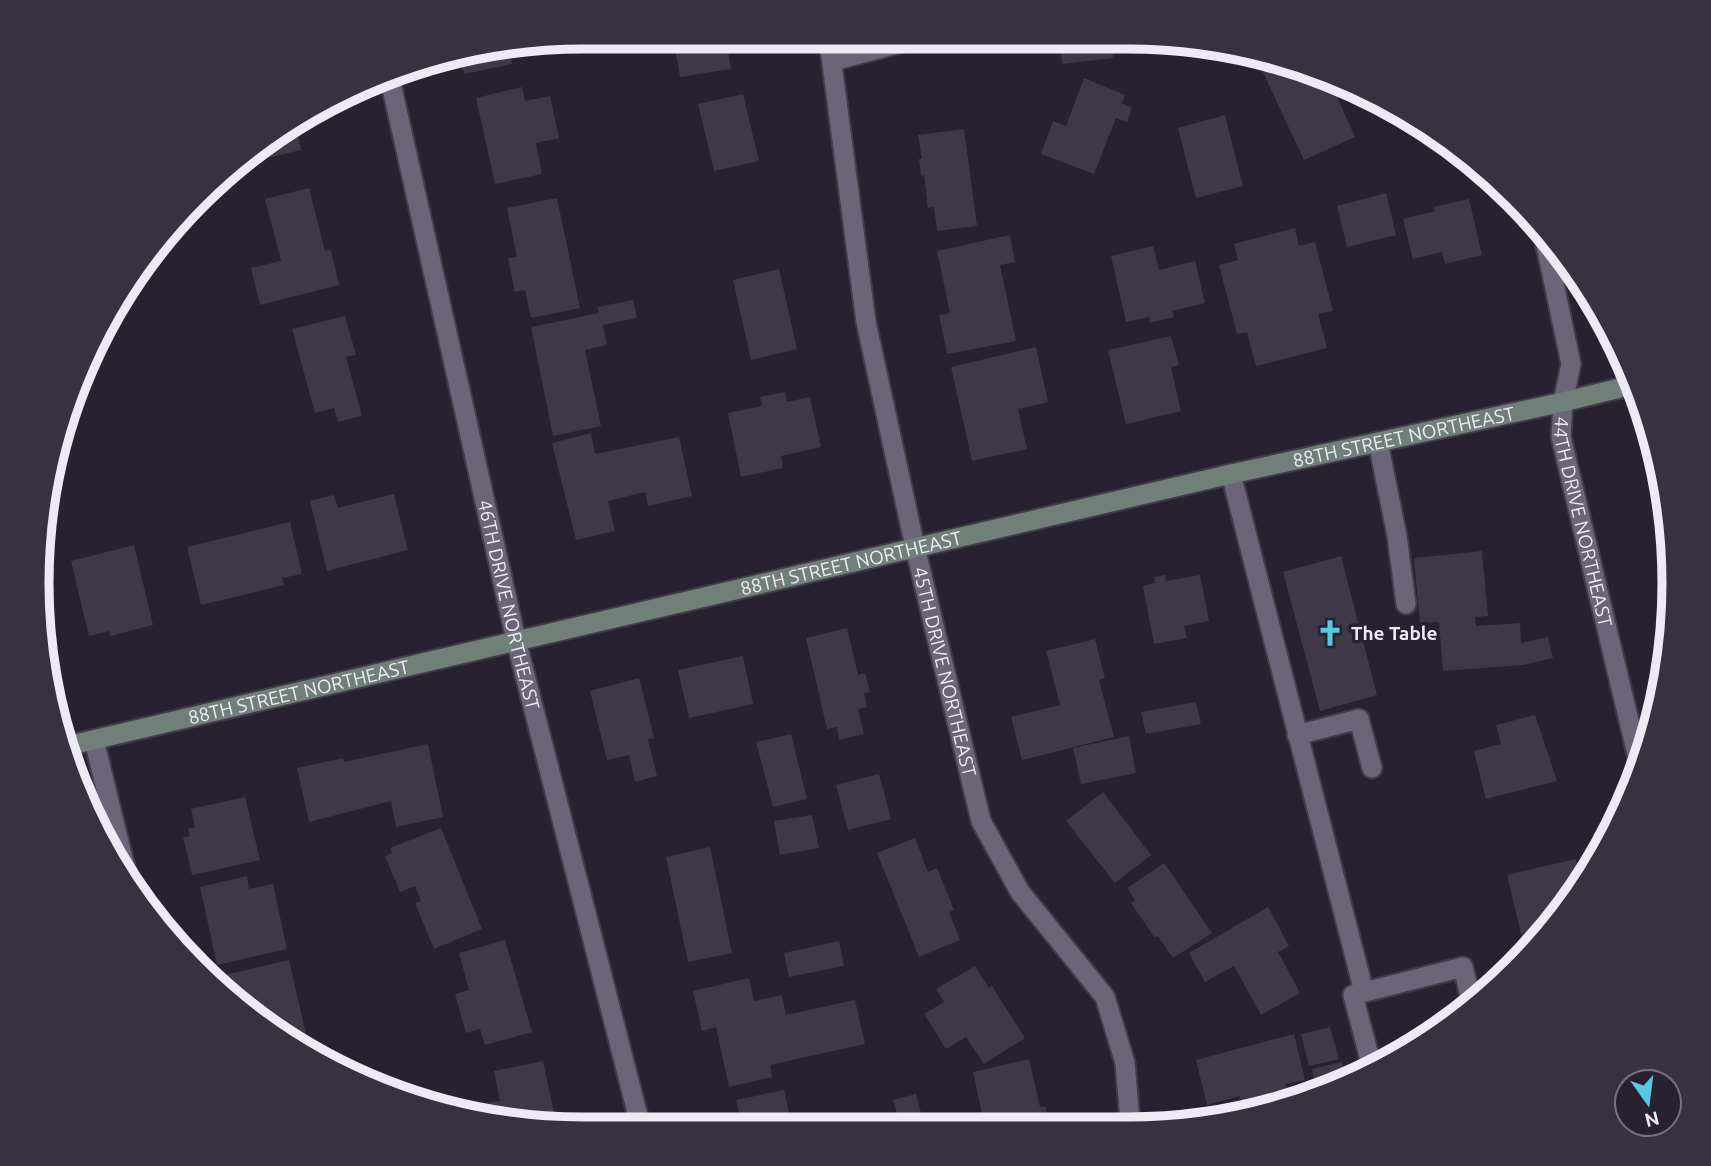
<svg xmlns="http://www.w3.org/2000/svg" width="1711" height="1166" viewBox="0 0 1711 1166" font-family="Ubuntu,sans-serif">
<rect width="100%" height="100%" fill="#282131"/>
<path fill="#3f3849" d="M 660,38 L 726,39 L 731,69 L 680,77 L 674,42 L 661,45 Z
M 1060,44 L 1112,45 L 1113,58 L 1062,64 Z
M 508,47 L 512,64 L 464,74 L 459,53 Z
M 1267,58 L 1329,79 L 1355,137 L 1304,160 L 1258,62 Z
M 1084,78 L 1125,95 L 1122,103 L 1132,108 L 1127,122 L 1116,118 L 1094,174 L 1041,154 L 1053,121 L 1066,126 Z
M 522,87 L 525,101 L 550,96 L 559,138 L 536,143 L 542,174 L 495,184 L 476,98 Z
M 743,94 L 759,161 L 714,171 L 698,104 Z
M 1225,115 L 1243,186 L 1196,198 L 1178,128 Z
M 295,122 L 301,150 L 254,161 L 252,153 L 280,129 Z
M 964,129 L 977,226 L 937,231 L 934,207 L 928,208 L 924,175 L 921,176 L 919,159 L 922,159 L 918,135 Z
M 309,188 L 325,251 L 331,250 L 339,285 L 260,305 L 251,268 L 281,261 L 265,199 Z
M 1386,193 L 1396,235 L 1347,247 L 1337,206 Z
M 557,198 L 580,308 L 531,318 L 525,290 L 515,292 L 508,258 L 517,257 L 507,208 Z
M 1469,199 L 1482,255 L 1445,264 L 1442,252 L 1413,259 L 1403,219 L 1435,211 L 1433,207 Z
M 1295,228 L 1299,246 L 1315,242 L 1333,311 L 1318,314 L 1327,348 L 1256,366 L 1247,332 L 1237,334 L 1219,265 L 1238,260 L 1234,244 Z
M 1010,235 L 1015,262 L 1000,265 L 1016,341 L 947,354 L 939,315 L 950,313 L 937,251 Z
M 1153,246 L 1159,270 L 1195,261 L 1205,303 L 1172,311 L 1174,317 L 1150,323 L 1149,317 L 1126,322 L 1111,256 Z
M 779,269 L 797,349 L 751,360 L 733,280 Z
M 633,300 L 637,318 L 603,325 L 607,345 L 585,350 L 601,426 L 553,436 L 531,327 L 599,313 L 597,307 Z
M 345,316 L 356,355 L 346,357 L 362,416 L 338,422 L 334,408 L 315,413 L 292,329 Z
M 1171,336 L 1179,365 L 1171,367 L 1181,411 L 1126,424 L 1108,350 Z
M 1036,347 L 1048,402 L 1018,409 L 1027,449 L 972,461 L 951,367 Z
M 785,392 L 787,402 L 810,397 L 821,447 L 781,456 L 783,468 L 741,477 L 728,413 L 762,406 L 760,397 Z
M 591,433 L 595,454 L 679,437 L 692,496 L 648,506 L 645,492 L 608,501 L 615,531 L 576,540 L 552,443 Z
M 1664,477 L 1667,507 L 1654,510 L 1647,480 Z
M 394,494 L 408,550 L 327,571 L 310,501 L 334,495 L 338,508 Z
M 290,522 L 302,574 L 282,578 L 284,585 L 201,605 L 187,547 Z
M 134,545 L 153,625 L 110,636 L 109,631 L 89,636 L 71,561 Z
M 1482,551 L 1488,616 L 1475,617 L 1476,626 L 1520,623 L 1521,643 L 1548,637 L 1553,658 L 1523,665 L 1443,671 L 1439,622 L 1420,623 L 1414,558 Z
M 1341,556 L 1377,695 L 1320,711 L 1283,572 Z
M 1165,575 L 1166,581 L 1200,575 L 1209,621 L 1184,626 L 1187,638 L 1154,644 L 1143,586 L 1155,583 L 1154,577 Z
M 847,628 L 858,675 L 865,673 L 870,692 L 864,693 L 867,707 L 858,709 L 864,734 L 839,740 L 837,727 L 827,729 L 806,638 Z
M 1095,639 L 1105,678 L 1099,680 L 1114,737 L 1022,760 L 1011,717 L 1060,705 L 1046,651 Z
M 743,656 L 753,704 L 689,718 L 678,670 Z
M 639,678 L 654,738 L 648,739 L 657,776 L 635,782 L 629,755 L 607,760 L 590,691 Z
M 1196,702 L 1201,724 L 1146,734 L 1141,712 Z
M 1535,715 L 1557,781 L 1486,799 L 1474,751 L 1501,744 L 1496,725 Z
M 791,734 L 807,799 L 773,807 L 756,742 Z
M 1129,736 L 1136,773 L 1081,784 L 1073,748 Z
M 428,744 L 443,817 L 396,827 L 391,801 L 309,822 L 297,768 L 343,758 L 344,762 Z
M 879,774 L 891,819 L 848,830 L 836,785 Z
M 1103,792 L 1151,855 L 1115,883 L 1066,821 Z
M 245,797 L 260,860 L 192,875 L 183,837 L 190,836 L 188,829 L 195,827 L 191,809 Z
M 812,815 L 819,848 L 780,855 L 774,821 Z
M 441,828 L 482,929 L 434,949 L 415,903 L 421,901 L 415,886 L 400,892 L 385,856 L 392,853 L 390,848 Z
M 915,838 L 928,872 L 937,868 L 954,910 L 949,912 L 960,940 L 919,957 L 877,853 Z
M 710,847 L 732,953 L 688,962 L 666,857 Z
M 1576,859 L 1582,887 L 1526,955 L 1507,875 Z
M 1164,863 L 1212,933 L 1173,958 L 1158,936 L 1155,938 L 1131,903 L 1135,900 L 1127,888 Z
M 247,876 L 249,889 L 273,884 L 287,949 L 217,965 L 200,887 Z
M 1268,907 L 1289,946 L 1278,952 L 1300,993 L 1261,1015 L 1234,966 L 1205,982 L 1189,953 Z
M 505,940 L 532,1032 L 485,1045 L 480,1029 L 466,1033 L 455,994 L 469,990 L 459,953 Z
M 839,941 L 844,966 L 789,977 L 784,953 Z
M 289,960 L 307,1039 L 291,1043 L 279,1037 L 224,992 L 220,976 Z
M 975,966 L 989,988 L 992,986 L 1025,1038 L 984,1064 L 966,1037 L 946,1049 L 924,1014 L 944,1002 L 936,989 Z
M 749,978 L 754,1001 L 782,995 L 786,1015 L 855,1000 L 865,1044 L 770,1065 L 772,1077 L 729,1087 L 716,1027 L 702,1031 L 693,991 Z
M 1330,1027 L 1339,1059 L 1309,1066 L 1301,1034 Z
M 1294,1034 L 1305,1080 L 1286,1084 L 1290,1100 L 1243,1111 L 1240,1096 L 1207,1105 L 1196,1060 Z
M 326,1049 L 329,1064 L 308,1052 Z
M 1029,1059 L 1040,1107 L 1045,1106 L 1049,1122 L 984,1123 L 973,1072 Z
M 543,1061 L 557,1127 L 489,1120 L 486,1103 L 500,1101 L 494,1071 Z
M 1342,1062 L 1346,1081 L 1302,1096 L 1300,1087 L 1315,1083 L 1312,1069 Z
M 784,1090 L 792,1126 L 742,1127 L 736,1100 Z
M 916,1094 L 924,1124 L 900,1124 L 893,1100 Z"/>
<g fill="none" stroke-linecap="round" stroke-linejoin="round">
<defs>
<path id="service" d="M 1378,442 L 1397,536 L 1406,604
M 1231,474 L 1364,992
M 1297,735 L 1359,719 L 1372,768
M 1373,1071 L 1353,995 L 1463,967 L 1471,1000"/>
<g id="minor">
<path id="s1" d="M 829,41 L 866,322 L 915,547 L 981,821 L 1020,892 L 1105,997 L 1125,1063 L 1130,1121"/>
<path d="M 833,61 L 904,42"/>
<path id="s2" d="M 390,79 L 516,640 L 641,1128"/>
<path id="s3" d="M 1543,232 L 1571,364 L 1563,402 L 1561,437 L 1640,767"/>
<path d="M 94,740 L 126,871"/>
</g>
<g id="secondary">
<path id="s4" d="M 67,746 L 1231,474 L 1563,402 L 1636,384"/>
</g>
</defs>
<use href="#service" stroke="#423b49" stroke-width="23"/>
<use href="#minor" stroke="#423b49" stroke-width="23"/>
<use href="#secondary" stroke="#423b49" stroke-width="23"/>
<use href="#service" stroke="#6c6478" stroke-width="19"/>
<use href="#minor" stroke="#6c6478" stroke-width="19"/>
<use href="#secondary" stroke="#708079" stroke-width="19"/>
</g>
<defs>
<symbol id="church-bare" viewBox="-9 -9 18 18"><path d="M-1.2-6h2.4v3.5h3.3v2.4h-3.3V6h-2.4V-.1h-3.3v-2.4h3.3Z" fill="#57c9e1" stroke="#282131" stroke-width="2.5" paint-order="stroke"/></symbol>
</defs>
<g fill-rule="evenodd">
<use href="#church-bare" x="1311" y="614" width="38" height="38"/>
</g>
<g text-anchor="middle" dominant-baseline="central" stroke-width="7" stroke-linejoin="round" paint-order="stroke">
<g font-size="19" fill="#eeeaf5" stroke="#282131">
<text stroke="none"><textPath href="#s4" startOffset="1372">88TH STREET NORTHEAST</textPath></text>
<text stroke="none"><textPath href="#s3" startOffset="296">44TH DRIVE NORTHEAST</textPath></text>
<text stroke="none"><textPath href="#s4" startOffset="805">88TH STREET NORTHEAST</textPath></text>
<text stroke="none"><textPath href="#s2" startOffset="539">46TH DRIVE NORTHEAST</textPath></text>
<text stroke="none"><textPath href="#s1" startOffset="642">45TH DRIVE NORTHEAST</textPath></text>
<text stroke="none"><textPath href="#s4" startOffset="238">88TH STREET NORTHEAST</textPath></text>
</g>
<g font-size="19" font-weight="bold" fill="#eeeaf5" stroke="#282131" text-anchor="start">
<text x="1351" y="633">The Table</text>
</g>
</g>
<path d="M0 0H1711V1166H0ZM583 49H1128A534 534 0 0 1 1662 583V583A534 534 0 0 1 1128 1117H583A534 534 0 0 1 49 583V583A534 534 0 0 1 583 49Z" fill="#383141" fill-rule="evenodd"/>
<path fill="none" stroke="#eeeaf5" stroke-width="9" d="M583 49H1128A534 534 0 0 1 1662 583V583A534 534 0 0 1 1128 1117H583A534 534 0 0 1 49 583V583A534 534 0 0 1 583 49Z"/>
<g transform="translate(1648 1103) rotate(166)"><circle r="33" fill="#282131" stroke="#77717f" stroke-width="2"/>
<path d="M0-5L12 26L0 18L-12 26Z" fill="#57c9e1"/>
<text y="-10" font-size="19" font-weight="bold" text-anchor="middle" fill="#eeeaf5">N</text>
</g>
</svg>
